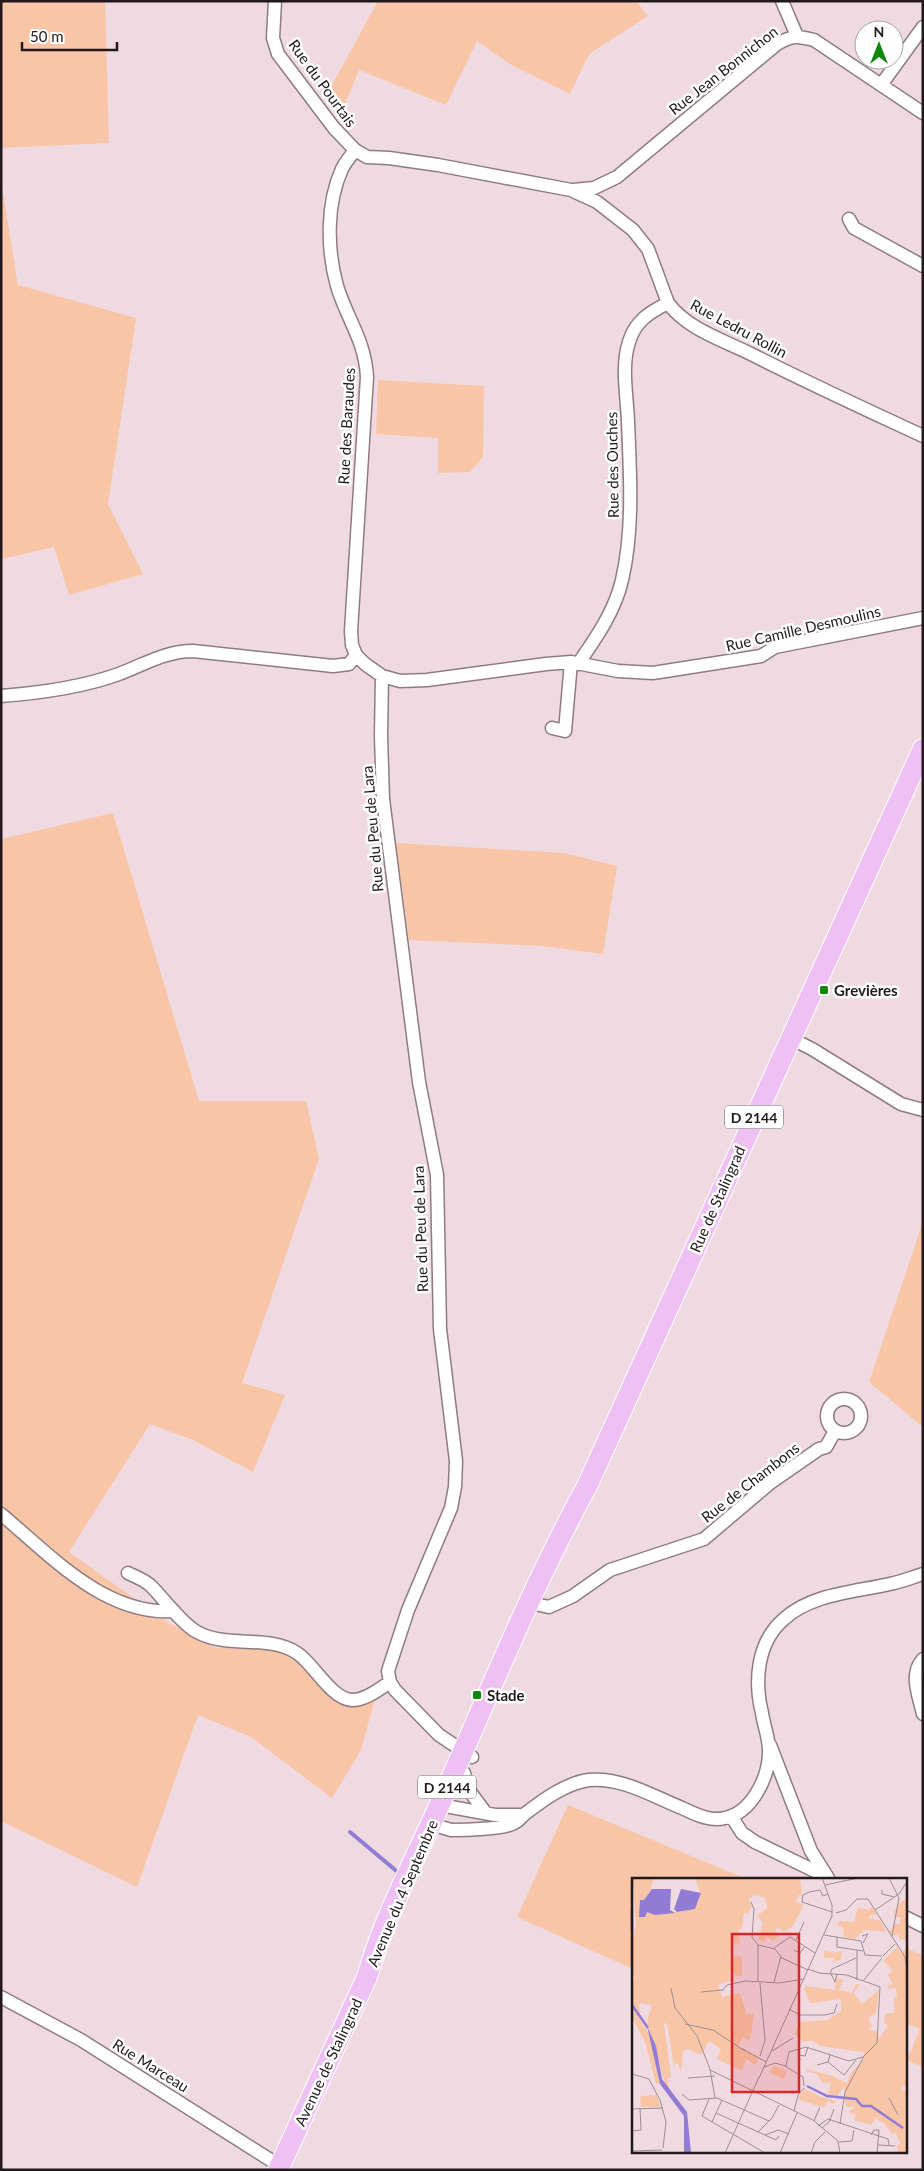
<svg xmlns="http://www.w3.org/2000/svg" width="924" height="2171" viewBox="0 0 924 2171" font-family="Lato,sans-serif">
<rect width="100%" height="100%" fill="#f0dae2"/>
<path fill="#f8c5a6" d="M 1,1 L 105,1 L 109,143 L 1,148 Z
M 378,1 L 636,1 L 648,16 L 589,54 L 570,94 L 513,66 L 477,41 L 446,105 L 359,70 L 339,118 L 326,96 Z
M 1,180 L 18,285 L 136,318 L 108,504 L 143,574 L 69,595 L 54,547 L 1,559 Z
M 378,380 L 484,386 L 483,457 L 470,472 L 438,473 L 438,438 L 376,434 Z
M 113,813 L 199,1101 L 306,1101 L 319,1159 L 242,1383 L 285,1395 L 253,1472 L 193,1440 L 150,1424 L 69,1552 L 169,1623 L 216,1648 L 273,1649 L 290,1655 L 345,1707 L 375,1699 L 361,1750 L 332,1798 L 251,1737 L 198,1715 L 137,1887 L 1,1821 L 1,839 Z
M 396,843 L 564,853 L 617,866 L 603,954 L 543,946 L 409,940 Z
M 923,1221 L 923,1427 L 869,1382 Z
M 568,1805 L 749,1880 L 633,1880 L 633,1969 L 517,1917 Z
M 905,1948 L 923,1955 L 923,2067 L 907,2060 L 920,2029 L 905,2023 Z"/>
<g fill="none" stroke-linecap="round" stroke-linejoin="round">
<path stroke="#907cd4" stroke-width="4" d="M 350,1832 L 400,1874"/>
<defs>
<path id="minor" d="M 275,1 L 273,38 L 278,54 L 334,128 L 355,150 L 367,157 L 389,158 L 438,165 L 571,190 L 597,202 L 633,230 L 648,249 L 668,303 C 687,329 723,340 751,354 C 808,383 865,409 923,436
M 782,1 L 797,36
M 881,85 L 923,27
M 355,150 C 351,156 345,162 342,169 C 326,204 327,250 337,286 C 347,319 365,340 367,377 L 351,631 L 352,645 L 356,655
M 573,190 L 594,188 L 617,177 L 777,44 C 793,35 797,36 814,40 L 923,113
M 849,219 L 854,228 L 923,266
M 578,664 C 596,638 615,611 622,580 C 634,528 630,474 628,421 C 627,396 621,366 629,342 C 635,321 650,312 668,303
M 382,676 L 381,736 L 383,799 L 419,1082 L 437,1175 L 440,1329 L 456,1461 L 455,1487 L 451,1508 L 408,1610 L 388,1671 L 390,1682
M 1,696 C 40,693 79,688 116,675 C 142,666 164,651 193,651 L 333,666 L 349,664 L 356,655 L 365,664 L 382,676 L 400,681 L 427,680 L 546,664 L 571,662 L 618,671 L 653,673 L 761,656 L 775,647 L 923,618
M 552,728 L 565,731 L 571,662
M 790,1038 L 812,1049 L 901,1104 L 923,1110
M827 1416a17 17 0 1 1 34 0a17 17 0 1 1-34 0Z
M 1,1514 C 50,1555 105,1616 174,1611
M 128,1573 C 136,1577 145,1580 151,1586 C 164,1599 182,1624 197,1632 C 228,1649 268,1634 297,1653 C 314,1664 331,1699 352,1700 C 366,1700 379,1689 390,1682 L 395,1690 L 439,1735 L 472,1757
M 531,1599 L 540,1605 L 549,1607 L 573,1596 L 610,1570 L 704,1539 L 770,1483 L 819,1449 L 826,1447 L 835,1431
M 923,1659 C 909,1674 919,1696 923,1714
M 770,1745 L 811,1851 L 828,1878
M 464,1773 L 468,1789 L 485,1812
M 440,1805 L 495,1815 L 524,1815
M 731,1816 L 742,1833 L 755,1842 L 825,1876
M 433,1819 L 441,1827 L 451,1830 C 464,1830 505,1829 514,1823 C 519,1821 522,1816 526,1813 C 543,1800 566,1783 589,1780 C 622,1777 652,1796 682,1808 C 695,1814 710,1822 725,1818 C 751,1813 768,1779 769,1754 C 770,1740 764,1727 762,1713 C 754,1681 757,1642 784,1619 C 812,1593 858,1592 894,1583 C 904,1581 913,1577 923,1574
M 905,1917 L 923,1926
M 1,1997 L 81,2040 L 280,2166"/>
<path id="primary" d="M 278,2170 L 367,1977 C 384,1917 414,1862 439,1806 C 487,1699 531,1588 587,1486 L 923,749"/>
</defs>
<use href="#minor" stroke="#8f7c83" stroke-width="15"/>
<use href="#primary" stroke="#fff" stroke-width="22"/>
<use href="#minor" stroke="#fff" stroke-width="12"/>
<use href="#primary" stroke="#efc0f4" stroke-width="20"/>
</g>
<g fill="#10880a" stroke="#fff" stroke-width="2">
<rect x="819" y="985" width="10" height="10" rx="2.5"/>
<rect x="472" y="1690" width="10" height="10" rx="2.5"/>
</g>
<g text-anchor="middle" dominant-baseline="central" stroke-width="5" stroke-linejoin="round" paint-order="stroke">
<g fill="#fff" stroke="#645e60" stroke-width="1">
<rect x="725" y="1105.5" width="58" height="23" rx="4"/>
<rect x="418" y="1775.5" width="58" height="23" rx="4"/>
</g>
<g font-size="14" font-weight="bold" fill="#21191c">
<text x="754" y="1117">D 2144</text>
<text x="447" y="1787">D 2144</text>
</g>
<g font-size="15" fill="#21191c" stroke="#fff">
<text transform="translate(723 70) rotate(-38)">Rue Jean Bonnichon</text>
<text transform="translate(323 83) rotate(54)">Rue du Pourtais</text>
<text transform="translate(739 328) rotate(28)">Rue Ledru Rollin</text>
<text transform="translate(346 426) rotate(-87)">Rue des Baraudes</text>
<text transform="translate(612 465) rotate(-91)">Rue des Ouches</text>
<text transform="translate(803 628) rotate(-13)">Rue Camille Desmoulins</text>
<text transform="translate(372 829) rotate(-95)">Rue du Peu de Lara</text>
<text transform="translate(717 1199) rotate(-66)">Rue de Stalingrad</text>
<text transform="translate(420 1229) rotate(-92)">Rue du Peu de Lara</text>
<text transform="translate(750 1482) rotate(-38)">Rue de Chambons</text>
<text transform="translate(402 1893) rotate(-67)">Avenue du 4 Septembre</text>
<text transform="translate(328 2062) rotate(-65)">Avenue de Stalingrad</text>
<text transform="translate(151 2065) rotate(32)">Rue Marceau</text>
</g>
<g font-size="15" font-weight="bold" fill="#21191c" stroke="#fff" text-anchor="start">
<text x="834" y="990">Grevières</text>
<text x="487" y="1695">Stade</text>
</g>
</g>
<g transform="translate(632 1878)">
<rect width="275" height="275" fill="#f0dae2"/>
<path d="M 0,0 L 22,0 L 18,13 L 12,22 L 8,22 L 12,39 L 13,32 L 23,37 L 63,31 L 69,16 L 63,0 L 168,0 L 170,18 L 166,17 L 164,25 L 171,26 L 170,31 L 160,49 L 151,54 L 146,49 L 143,52 L 147,57 L 141,63 L 135,59 L 132,64 L 126,61 L 125,65 L 131,45 L 125,38 L 135,30 L 133,20 L 122,17 L 117,21 L 120,28 L 116,36 L 112,35 L 110,50 L 106,52 L 108,66 L 100,67 L 101,77 L 110,79 L 110,98 L 100,97 L 100,102 L 86,107 L 90,119 L 108,115 L 115,136 L 122,136 L 118,163 L 111,160 L 105,169 L 127,179 L 124,187 L 114,181 L 110,193 L 85,181 L 89,171 L 77,163 L 69,177 L 56,171 L 51,173 L 49,195 L 46,185 L 42,187 L 35,146 L 32,145 L 39,200 L 35,200 L 37,210 L 33,206 L 15,144 L 20,127 L 7,125 L 8,136 L 0,124 L 0,100 L 3,100 L 0,95 L 0,59 L 4,48 ZM 275,21 L 275,67 L 273,62 L 268,62 L 266,57 L 259,57 L 256,52 L 260,52 L 261,45 L 267,46 L 269,40 L 262,38 L 262,34 L 268,24 ZM 240,28 L 245,37 L 239,36 L 237,40 L 249,43 L 254,54 L 232,52 L 223,61 L 212,59 L 211,49 L 206,48 L 207,43 L 222,44 L 226,30 L 237,32 ZM 265,69 L 269,76 L 275,69 L 275,209 L 269,208 L 270,213 L 275,211 L 275,275 L 257,275 L 266,273 L 265,267 L 269,266 L 263,254 L 260,256 L 252,245 L 243,240 L 239,247 L 222,242 L 224,237 L 216,234 L 223,229 L 214,229 L 212,208 L 205,219 L 196,217 L 199,204 L 190,205 L 185,196 L 174,193 L 175,191 L 200,198 L 215,205 L 218,196 L 233,180 L 231,174 L 188,168 L 180,163 L 170,163 L 163,156 L 167,144 L 196,142 L 209,133 L 209,121 L 178,125 L 172,111 L 173,108 L 203,112 L 204,100 L 211,102 L 207,112 L 220,115 L 224,106 L 228,106 L 222,115 L 230,126 L 247,112 L 244,135 L 236,140 L 240,149 L 235,151 L 245,154 L 247,161 L 256,148 L 252,144 L 253,136 L 262,135 L 262,119 L 265,119 L 264,110 L 256,111 L 256,107 L 261,106 L 256,97 L 260,92 L 251,83 ZM 192,72 L 200,75 L 210,73 L 209,82 L 200,84 L 203,80 L 192,80 ZM 0,129 L 19,159 L 28,206 L 24,206 L 13,164 L 0,139 ZM 141,187 L 155,193 L 152,201 L 138,195 ZM 172,211 L 190,219 L 204,223 L 202,226 L 195,223 L 192,230 L 166,221 ZM 25,217 L 28,229 L 9,229 L 8,218 Z" fill="#f8c5a6"/>
<path d="M 20,11 L 39,11 L 38,32 L 43,35 L 23,37 L 15,34 L 13,39 L 7,39 L 8,22 L 12,22 ZM 49,11 L 69,15 L 63,31 L 45,34 L 42,31 ZM 15,148 L 24,168 L 30,201 L 55,234 L 59,275 L 52,275 L 52,238 L 28,206 Z" fill="#907cd4"/>
<path fill="none" stroke="#907cd4" stroke-width="2.5" d="M 0,31 L 0,54M 0,127 L 16,150M 175,208 L 195,218 L 224,221 L 230,228 L 239,228 L 271,250"/>
<path fill="none" stroke="#9d8d93" stroke-width="1" d="M 257,0 L 267,20 L 260,58M 193,7 L 226,0M 250,12 L 250,16 L 262,19M 196,16 L 191,18 L 188,12 L 177,14 L 171,17 L 170,24 L 200,34M 119,24 L 122,31 L 120,59 L 126,67M 243,32 L 267,16 L 274,5M 204,35 L 214,32 L 225,21 L 236,21 L 273,79 L 275,92M 192,57 L 229,63 L 233,77 L 250,78M 230,58 L 236,56 L 231,65M 205,59 L 205,69 L 231,73M 164,62 L 172,44M 126,67 L 143,71 L 150,80 L 176,92M 126,67 L 126,104M 142,70 L 158,59 L 183,75M 162,72 L 168,75 L 173,68M 251,78 L 263,66M 176,91 L 187,95 L 215,97 L 231,103 L 250,80M 198,96 L 200,91 L 224,80M 199,96 L 203,104 L 205,96M 225,102 L 225,72M 142,104 L 149,78M 128,105 L 133,162 L 128,178M 39,110 L 43,130 L 65,158 L 78,191 L 83,220M 69,114 L 91,112 L 95,107 L 113,103 L 147,105 L 172,101M 157,131 L 168,137 L 193,137 L 202,135 L 205,126M 53,146 L 81,152 L 113,173M 109,170 L 134,184M 140,173 L 161,160M 168,182 L 167,177 L 173,178 L 176,169M 196,184 L 212,197 L 224,182M 185,187 L 196,184 L 198,177M 153,188 L 171,199 L 172,208M 132,189 L 143,185 L 154,188 L 157,174 L 174,169 L 217,183 L 231,179 L 245,165 L 248,109 L 232,103M 78,192 L 181,242 L 206,263 L 208,275M 0,196 L 17,201 L 28,222 L 34,244 L 31,270M 56,200 L 83,198M 127,200 L 200,38 L 200,27 L 190,0M 50,216 L 57,222 L 85,220 L 137,243M 257,220 L 266,237M 77,221 L 70,238 L 133,275M 0,231 L 31,230M 162,233 L 166,217 L 172,210M 84,235 L 144,262 L 147,258M 182,243 L 188,229M 80,244 L 90,222M 208,246 L 213,214 L 232,178M 186,248 L 196,241 L 256,261 L 257,267M 190,250 L 197,244 L 202,231M 0,253 L 9,252 L 8,230M 126,254 L 140,240 L 147,227M 133,257 L 146,252 L 157,256M 239,257 L 242,252 L 247,252 L 245,275M 207,264 L 220,263 L 222,252M 246,267 L 263,268M 0,273 L 30,272M 93,275 L 127,199M 148,275 L 165,235M 179,275 L 183,264 L 193,254"/>
<path fill="#d62828" fill-opacity="0.15" stroke="#d62828" stroke-width="2.5" d="M 100,56 L 167,56 L 167,214 L 100,214 Z"/>
<rect width="275" height="275" fill="none" stroke="#21191c" stroke-width="2.5"/>
</g>
<rect width="924" height="2171" fill="none" stroke="#21191c" stroke-width="5"/>
<g transform="translate(879 45)"><circle r="24" fill="#ffffff" stroke="#a6a3a4"/>
<path d="M0-4L9 19L0 12L-9 19Z" fill="#10880a"/>
<text y="-8" font-size="14" font-weight="bold" text-anchor="middle" fill="#21191c">N</text>
</g>
<path d="M22 42v8h95v-8" fill="none" stroke="#21191c" stroke-width="2.5"/>
<text x="30" y="42" font-size="15" fill="#21191c" stroke="#ffffff" stroke-width="4" paint-order="stroke">50 m</text>
</svg>
